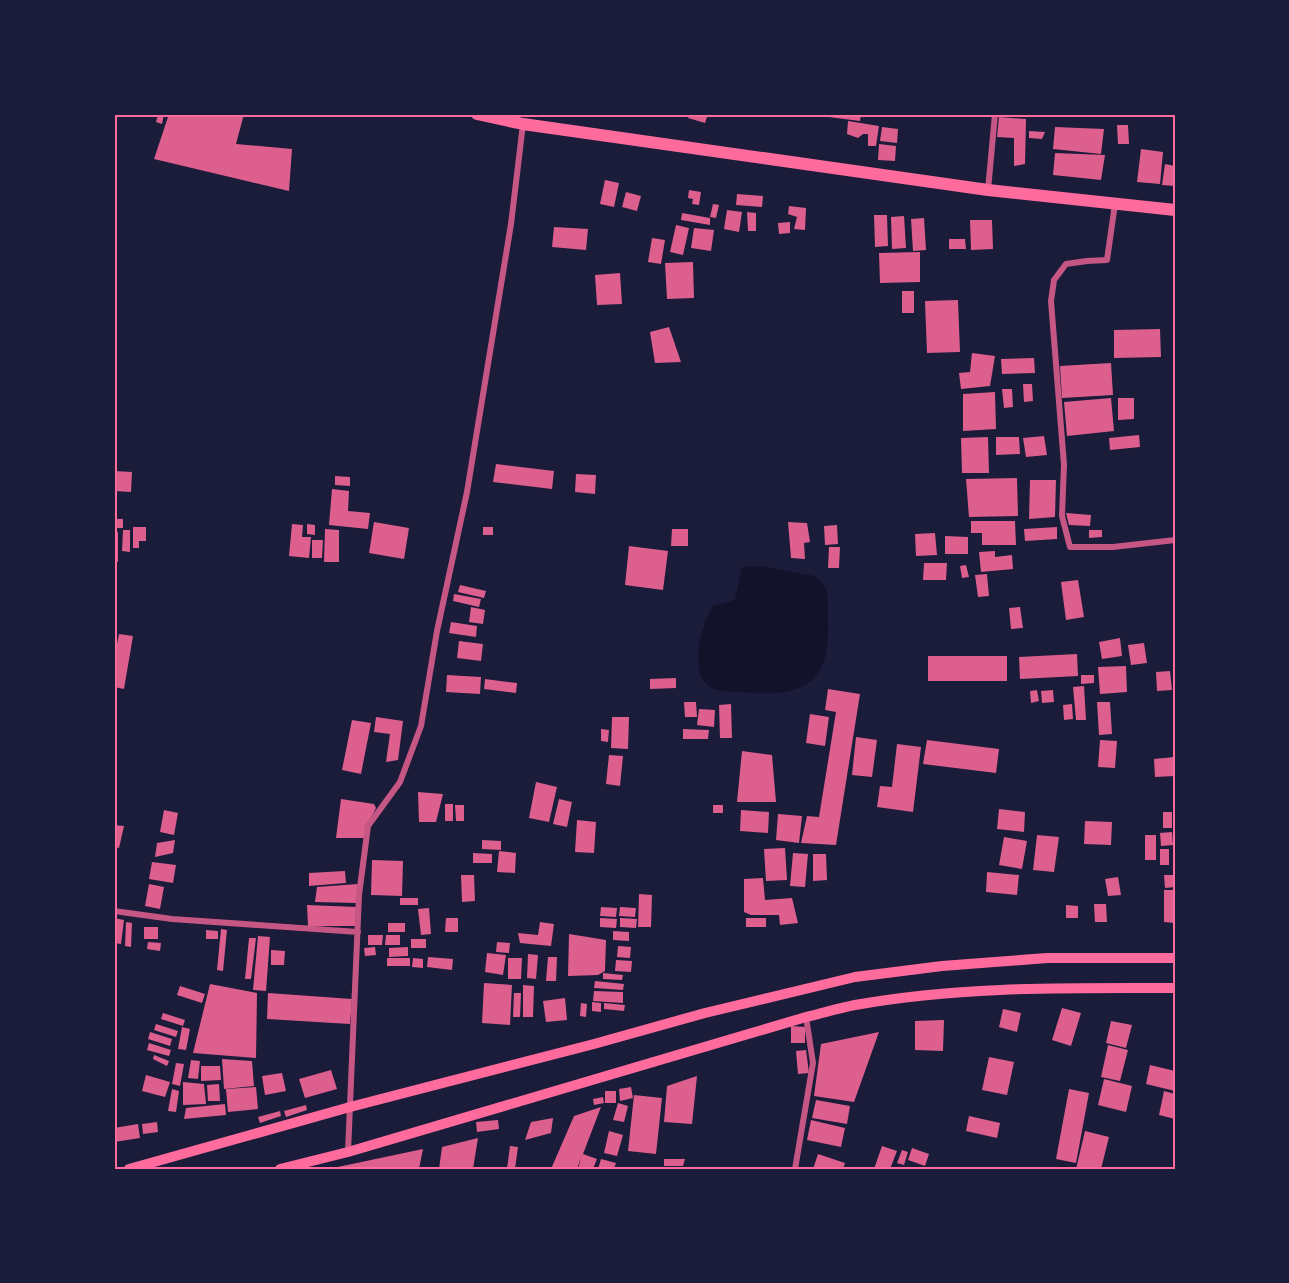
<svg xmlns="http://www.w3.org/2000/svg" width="1289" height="1283" viewBox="0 0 1289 1283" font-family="'Fira Sans',sans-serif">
<rect width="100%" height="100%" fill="#1b1b3a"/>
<path fill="#12122b" d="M 748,566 L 759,566 L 814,576 C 832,588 827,601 828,621 C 831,687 799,698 741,692 C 729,691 714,692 706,684 C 690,666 702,623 713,606 L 735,600 L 742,568 Z"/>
<path fill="#dd5f8e" d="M 158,114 L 164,114 L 162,124 L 156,122 Z
M 169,114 L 244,114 L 236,144 L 292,149 L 289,191 L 154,159 Z
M 690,114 L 708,114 L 705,123 L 688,118 Z
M 821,114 L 861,114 L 860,121 L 821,116 Z
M 999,117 L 1026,119 L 1025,164 L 1014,166 L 1014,138 L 997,137 Z
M 848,121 L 879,126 L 876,146 L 868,146 L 868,134 L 863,134 L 858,138 L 847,134 Z
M 1117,125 L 1128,125 L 1129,144 L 1118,144 Z
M 882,127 L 898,129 L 897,143 L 880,141 Z
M 1055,127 L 1104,129 L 1101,154 L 1053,149 Z
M 1029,131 L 1045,132 L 1042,139 L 1029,138 Z
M 879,144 L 896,146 L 895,161 L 878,160 Z
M 1141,149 L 1163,152 L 1160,184 L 1137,182 Z
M 1055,153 L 1105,155 L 1101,180 L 1053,175 Z
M 1165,164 L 1175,166 L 1175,186 L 1162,185 Z
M 605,180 L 619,183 L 614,207 L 600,204 Z
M 689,190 L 701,192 L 699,205 L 692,204 L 693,199 L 688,198 Z
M 626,192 L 641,196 L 637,211 L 622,207 Z
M 737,194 L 763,196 L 762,207 L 736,205 Z
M 713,204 L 719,205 L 716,218 L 710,217 Z
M 789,206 L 806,208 L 805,230 L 794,229 L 797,217 L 788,214 Z
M 727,210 L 742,212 L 739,232 L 724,229 Z
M 747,212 L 756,213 L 756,231 L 748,231 Z
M 682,213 L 710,218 L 710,225 L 681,220 Z
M 874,215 L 887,215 L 888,246 L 875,247 Z
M 904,216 L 906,248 L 892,249 L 891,217 Z
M 924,218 L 926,250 L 913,251 L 911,219 Z
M 970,220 L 992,220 L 993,249 L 971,250 Z
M 790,222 L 790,233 L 779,234 L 778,223 Z
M 676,225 L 689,228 L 683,255 L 670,252 Z
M 554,227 L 588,229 L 586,250 L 552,247 Z
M 694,228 L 714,230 L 711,251 L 691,248 Z
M 652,238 L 665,240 L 661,264 L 648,262 Z
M 949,239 L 965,239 L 966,249 L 949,249 Z
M 920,252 L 920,282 L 880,283 L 879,253 Z
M 693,262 L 694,298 L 667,299 L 665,263 Z
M 620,273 L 622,304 L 597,305 L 595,275 Z
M 902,291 L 914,291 L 914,313 L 902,313 Z
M 958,300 L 960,352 L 927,353 L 925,301 Z
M 669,327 L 681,362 L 655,363 L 650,332 Z
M 1160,329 L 1161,357 L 1114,358 L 1114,330 Z
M 972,353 L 995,356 L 990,386 L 961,389 L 959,373 L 970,372 Z
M 1034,358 L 1035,373 L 1002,374 L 1001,359 Z
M 1111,363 L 1113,395 L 1062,398 L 1060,366 Z
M 1023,384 L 1032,384 L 1033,401 L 1024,402 Z
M 1002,389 L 1012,389 L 1013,407 L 1004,408 Z
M 995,392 L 996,429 L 963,431 L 963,394 Z
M 1111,398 L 1114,431 L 1067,436 L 1064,402 Z
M 1118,398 L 1134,398 L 1134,419 L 1118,420 Z
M 1139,435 L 1140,447 L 1110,450 L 1109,438 Z
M 1044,436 L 1047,455 L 1026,457 L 1023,438 Z
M 988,437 L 989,473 L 962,473 L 961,438 Z
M 996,437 L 1019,437 L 1020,454 L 996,455 Z
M 496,464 L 554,471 L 552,489 L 493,482 Z
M 114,471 L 132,472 L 131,492 L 114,491 Z
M 576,474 L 596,475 L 595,494 L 575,492 Z
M 335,476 L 350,477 L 350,486 L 335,485 Z
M 1017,478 L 1018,516 L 969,517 L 966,479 Z
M 1030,480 L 1056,480 L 1055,517 L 1029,519 Z
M 332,489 L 349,491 L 348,511 L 370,513 L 368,529 L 329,525 Z
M 1066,513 L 1091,515 L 1090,526 L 1069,525 Z
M 114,519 L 123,519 L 123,528 L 114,528 Z
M 971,521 L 1015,521 L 1016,545 L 982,545 L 982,533 L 971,533 Z
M 374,522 L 409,528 L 404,559 L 369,553 Z
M 788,522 L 807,523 L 810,542 L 804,543 L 805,559 L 791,558 Z
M 292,524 L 303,525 L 302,537 L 311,537 L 309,558 L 289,556 Z
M 307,524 L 315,525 L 315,535 L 307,534 Z
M 837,525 L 838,544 L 825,545 L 824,526 Z
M 133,527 L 146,527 L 146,541 L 139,541 L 139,548 L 133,548 Z
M 483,527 L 493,527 L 493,535 L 483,535 Z
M 1057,527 L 1057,539 L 1025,541 L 1024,529 Z
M 325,529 L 339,530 L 339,562 L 324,562 Z
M 672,529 L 688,529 L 688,546 L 671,546 Z
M 123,530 L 130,530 L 130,552 L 122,551 Z
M 1089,530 L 1102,530 L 1102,537 L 1089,538 Z
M 114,532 L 118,532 L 118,562 L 114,562 Z
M 935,533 L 937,555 L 916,556 L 915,534 Z
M 945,536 L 968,537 L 968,554 L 945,554 Z
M 312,540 L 323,540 L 322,558 L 312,558 Z
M 629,546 L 668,551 L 663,590 L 625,585 Z
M 829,547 L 840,547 L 839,568 L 828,568 Z
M 995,551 L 995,557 L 1012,555 L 1013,569 L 981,572 L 979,552 Z
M 924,563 L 947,563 L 946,580 L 923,580 Z
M 966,565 L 969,577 L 962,578 L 960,566 Z
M 987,574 L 989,596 L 978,597 L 975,575 Z
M 1078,580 L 1084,617 L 1066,620 L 1061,582 Z
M 460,585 L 486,591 L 484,598 L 458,592 Z
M 454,594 L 481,599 L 479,607 L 453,601 Z
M 471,607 L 485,610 L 483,624 L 469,622 Z
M 1020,607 L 1023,628 L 1011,629 L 1009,608 Z
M 451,622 L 477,626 L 476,637 L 449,633 Z
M 119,634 L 133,636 L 124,689 L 114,687 L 114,659 Z
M 1120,638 L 1122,656 L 1102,659 L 1099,642 Z
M 459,641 L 483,644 L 481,661 L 457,658 Z
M 1144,643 L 1147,663 L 1131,665 L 1128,645 Z
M 1077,654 L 1078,676 L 1020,679 L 1019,657 Z
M 928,656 L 1007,656 L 1007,681 L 928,681 Z
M 1126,666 L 1127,692 L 1100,694 L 1098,667 Z
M 1170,671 L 1172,690 L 1157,691 L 1156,672 Z
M 447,675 L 481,677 L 480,694 L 446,692 Z
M 1081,675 L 1094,675 L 1094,683 L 1081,684 Z
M 676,678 L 676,688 L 650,689 L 650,679 Z
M 485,679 L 517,683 L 516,693 L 484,689 Z
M 1084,686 L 1086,720 L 1076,720 L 1073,687 Z
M 828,689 L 860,694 L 836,845 L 801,843 L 807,816 L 819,817 L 836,712 L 825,710 Z
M 1037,690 L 1039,701 L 1031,703 L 1030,691 Z
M 1053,690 L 1054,702 L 1042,703 L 1041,691 Z
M 684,702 L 696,702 L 697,717 L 685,717 Z
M 1097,702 L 1110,702 L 1112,734 L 1099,735 Z
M 731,704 L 732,738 L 720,738 L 719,705 Z
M 1072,704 L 1073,719 L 1064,720 L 1063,705 Z
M 699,709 L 715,710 L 714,727 L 697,725 Z
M 810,714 L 829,717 L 825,746 L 806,743 Z
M 376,717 L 403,721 L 398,760 L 386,762 L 390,734 L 374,732 Z
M 612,717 L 629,717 L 628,749 L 611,748 Z
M 352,720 L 371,723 L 361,774 L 342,770 Z
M 601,729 L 609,730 L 608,742 L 601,741 Z
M 683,729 L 709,730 L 708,739 L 683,739 Z
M 856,737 L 877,740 L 872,777 L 852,775 Z
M 927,740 L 999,749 L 996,773 L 923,764 Z
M 1100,740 L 1117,741 L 1115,768 L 1098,767 Z
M 897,744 L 921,747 L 913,812 L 877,807 L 880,786 L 892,787 Z
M 742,751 L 772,755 L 776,802 L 737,802 Z
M 609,755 L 623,756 L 620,786 L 606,784 Z
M 1174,757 L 1175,776 L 1155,777 L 1154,759 Z
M 536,782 L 557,787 L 549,822 L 529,818 Z
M 418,792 L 443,794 L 436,822 L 419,822 Z
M 341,799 L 374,804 L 376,808 L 368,824 L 365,838 L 336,838 Z
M 559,799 L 572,802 L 567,827 L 553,824 Z
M 445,804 L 453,804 L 453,821 L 445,821 Z
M 455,805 L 464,805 L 464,821 L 456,821 Z
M 713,805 L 723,805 L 723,813 L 713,813 Z
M 999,809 L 1025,812 L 1024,832 L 997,829 Z
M 164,810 L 178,813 L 174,835 L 160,832 Z
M 741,810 L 769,812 L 768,833 L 740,831 Z
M 1163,812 L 1172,812 L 1172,828 L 1163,828 Z
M 778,814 L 802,816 L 799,843 L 776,840 Z
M 577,820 L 596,822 L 594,853 L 575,852 Z
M 1085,821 L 1112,822 L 1111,845 L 1084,844 Z
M 114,825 L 124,826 L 119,848 L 114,847 Z
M 1172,832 L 1173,845 L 1161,846 L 1160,833 Z
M 1037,835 L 1059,837 L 1054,872 L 1033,870 Z
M 1145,835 L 1156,835 L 1156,860 L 1145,860 Z
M 1004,837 L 1027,841 L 1022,869 L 999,865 Z
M 175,840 L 173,853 L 155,857 L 157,843 Z
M 482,840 L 501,841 L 501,850 L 482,849 Z
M 785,848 L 787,880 L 766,881 L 764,849 Z
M 1160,849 L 1169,849 L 1169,865 L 1160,865 Z
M 499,851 L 516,853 L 515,873 L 497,872 Z
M 473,853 L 492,854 L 492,863 L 473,863 Z
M 793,853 L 808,854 L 805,887 L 790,886 Z
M 813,854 L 826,854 L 827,880 L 813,881 Z
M 372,860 L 403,861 L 402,896 L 371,895 Z
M 152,862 L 176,865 L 173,883 L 149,879 Z
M 345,871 L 346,883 L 309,886 L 309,873 Z
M 987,872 L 1019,875 L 1017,895 L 986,892 Z
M 461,875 L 474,875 L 475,901 L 462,902 Z
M 1164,875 L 1175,875 L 1175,887 L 1165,888 Z
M 1118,877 L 1121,895 L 1108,896 L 1105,879 Z
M 763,878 L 765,900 L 792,898 L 798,923 L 780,925 L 779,915 L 751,915 L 744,912 L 744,879 Z
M 149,884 L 164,887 L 160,909 L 145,906 Z
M 358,884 L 356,903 L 315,902 L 317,887 Z
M 1164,890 L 1175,890 L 1175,923 L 1164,922 Z
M 639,894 L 652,895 L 651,927 L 638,927 Z
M 400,898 L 418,898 L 418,905 L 400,905 Z
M 1094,904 L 1106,904 L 1107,922 L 1095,922 Z
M 307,905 L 357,907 L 356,926 L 308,926 Z
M 1066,905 L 1078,906 L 1078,918 L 1066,918 Z
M 601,907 L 617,908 L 616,917 L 600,916 Z
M 620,907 L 636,908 L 635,917 L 619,916 Z
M 429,908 L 431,934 L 421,935 L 418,909 Z
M 114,918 L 124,920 L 121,944 L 114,943 Z
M 446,918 L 458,918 L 458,932 L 445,932 Z
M 600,918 L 617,919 L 616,928 L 600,927 Z
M 620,918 L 637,919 L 636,928 L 620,927 Z
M 746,918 L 766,918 L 766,927 L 746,927 Z
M 126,922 L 132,923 L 131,947 L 125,946 Z
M 540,922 L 554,924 L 551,946 L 520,943 L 518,933 L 538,935 Z
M 388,923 L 405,923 L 405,932 L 388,932 Z
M 144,927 L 158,927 L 158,939 L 144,939 Z
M 221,929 L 227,930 L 223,971 L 217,970 Z
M 206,930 L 218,931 L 218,939 L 206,939 Z
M 613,931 L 629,932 L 629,941 L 613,940 Z
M 569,934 L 606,940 L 605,971 L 598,975 L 568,976 Z
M 368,935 L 383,935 L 382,945 L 368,945 Z
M 386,935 L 400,935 L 400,945 L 385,945 Z
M 258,936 L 270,937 L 266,991 L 253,990 Z
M 249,938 L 256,938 L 251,979 L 245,979 Z
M 411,939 L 426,939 L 426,948 L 411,948 Z
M 148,942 L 161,943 L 160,951 L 147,949 Z
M 497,942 L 510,943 L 509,953 L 496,952 Z
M 618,946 L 631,947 L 630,958 L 617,957 Z
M 375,947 L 376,955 L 365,956 L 364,948 Z
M 408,947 L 408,956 L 389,957 L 389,948 Z
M 271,950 L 285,951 L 284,965 L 271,965 Z
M 487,953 L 506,955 L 503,975 L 485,972 Z
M 528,954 L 538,955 L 536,979 L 527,978 Z
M 428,957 L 453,959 L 452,970 L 427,967 Z
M 548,957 L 557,957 L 556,981 L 546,981 Z
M 387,958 L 410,958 L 410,966 L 387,966 Z
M 413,958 L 423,959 L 423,968 L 412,967 Z
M 508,958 L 522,958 L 521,979 L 508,979 Z
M 616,960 L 632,961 L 631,972 L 615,971 Z
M 603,973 L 623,975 L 622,980 L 603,979 Z
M 595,981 L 624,984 L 623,990 L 594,988 Z
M 484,983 L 512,985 L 510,1025 L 482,1023 Z
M 210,984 L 257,993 L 256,1058 L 193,1053 Z
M 523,985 L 534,986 L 533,1017 L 523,1017 Z
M 180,986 L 205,994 L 202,1003 L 177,995 Z
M 594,991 L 623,992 L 623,1003 L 593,1001 Z
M 268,993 L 352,999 L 350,1024 L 267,1019 Z
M 514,993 L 521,993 L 520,1017 L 513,1017 Z
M 565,998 L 567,1020 L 546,1022 L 543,1001 Z
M 592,1002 L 601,1003 L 601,1012 L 592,1011 Z
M 581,1003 L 587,1004 L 586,1017 L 580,1016 Z
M 604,1003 L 625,1005 L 624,1011 L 604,1009 Z
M 1062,1008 L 1081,1013 L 1071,1046 L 1052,1040 Z
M 1003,1009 L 1021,1013 L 1017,1032 L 999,1027 Z
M 163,1013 L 185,1020 L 183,1026 L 161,1019 Z
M 944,1020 L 943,1051 L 915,1050 L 915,1021 Z
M 1111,1021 L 1132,1025 L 1126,1048 L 1106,1043 Z
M 156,1024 L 178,1031 L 176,1037 L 154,1030 Z
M 791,1026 L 805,1027 L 805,1043 L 791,1043 Z
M 182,1027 L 190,1029 L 186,1050 L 178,1049 Z
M 150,1032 L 172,1039 L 170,1046 L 148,1039 Z
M 879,1032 L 854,1102 L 814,1096 L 821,1044 Z
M 149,1043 L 171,1050 L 169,1056 L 147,1050 Z
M 1108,1045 L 1128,1050 L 1120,1081 L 1101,1077 Z
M 806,1050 L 809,1073 L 798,1074 L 796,1051 Z
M 154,1055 L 169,1061 L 167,1066 L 153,1059 Z
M 989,1057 L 1014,1062 L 1007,1095 L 982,1090 Z
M 222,1059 L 252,1061 L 254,1086 L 224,1089 Z
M 191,1060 L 200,1061 L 198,1079 L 188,1078 Z
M 176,1063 L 184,1064 L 180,1086 L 172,1084 Z
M 1150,1065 L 1175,1071 L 1175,1091 L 1146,1084 Z
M 201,1066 L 220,1066 L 221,1080 L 201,1081 Z
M 331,1070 L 337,1089 L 305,1098 L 299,1079 Z
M 282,1073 L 286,1091 L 265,1095 L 262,1076 Z
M 146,1075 L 170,1082 L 165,1097 L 142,1091 Z
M 697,1076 L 692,1124 L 664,1122 L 667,1086 Z
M 1104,1079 L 1132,1086 L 1126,1112 L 1098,1105 Z
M 183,1082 L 204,1084 L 206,1104 L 183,1105 Z
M 219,1084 L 220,1101 L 208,1101 L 207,1085 Z
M 256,1087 L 258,1109 L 228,1112 L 226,1089 Z
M 631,1087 L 633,1098 L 620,1101 L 619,1089 Z
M 172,1089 L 179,1091 L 176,1112 L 168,1111 Z
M 1069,1089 L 1089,1093 L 1076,1163 L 1056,1159 Z
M 605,1091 L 616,1091 L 616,1103 L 605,1103 Z
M 1164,1091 L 1175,1094 L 1175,1119 L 1159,1115 Z
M 634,1095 L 662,1098 L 656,1154 L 628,1151 Z
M 603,1097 L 604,1103 L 594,1105 L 593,1099 Z
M 816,1100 L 850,1106 L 847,1124 L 812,1118 Z
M 618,1103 L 628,1106 L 624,1122 L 613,1120 Z
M 225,1104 L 226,1115 L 184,1119 L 186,1108 Z
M 306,1105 L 307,1110 L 286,1117 L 284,1111 Z
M 601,1107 L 583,1154 L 597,1159 L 593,1169 L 578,1169 L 581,1158 L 577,1169 L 551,1169 L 574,1116 Z
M 280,1111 L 281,1116 L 260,1123 L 258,1117 Z
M 969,1116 L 1000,1123 L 997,1138 L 966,1131 Z
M 553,1118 L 551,1133 L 525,1140 L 531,1122 Z
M 498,1120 L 499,1129 L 477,1132 L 476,1122 Z
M 811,1120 L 845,1128 L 841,1147 L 807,1140 Z
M 157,1122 L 158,1132 L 143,1134 L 142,1124 Z
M 138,1124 L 140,1138 L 114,1142 L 114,1128 Z
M 609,1131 L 623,1135 L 617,1156 L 604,1153 Z
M 1085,1131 L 1109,1137 L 1101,1169 L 1076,1169 Z
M 478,1138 L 473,1169 L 439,1169 L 442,1147 Z
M 510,1146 L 518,1147 L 515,1169 L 507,1169 Z
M 882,1146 L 897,1151 L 890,1169 L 874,1169 Z
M 912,1148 L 929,1154 L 925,1166 L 908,1160 Z
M 423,1149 L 419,1169 L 333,1169 L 333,1168 Z
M 902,1150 L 908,1152 L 904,1165 L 897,1163 Z
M 818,1154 L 845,1163 L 843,1169 L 813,1169 Z
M 601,1159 L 616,1163 L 614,1169 L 598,1169 Z
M 664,1159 L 685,1159 L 683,1166 L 664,1166 Z"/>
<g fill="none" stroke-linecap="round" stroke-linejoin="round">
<path stroke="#c65784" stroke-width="6" d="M 988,190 L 995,114
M 1115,204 L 1107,260 L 1087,261 L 1066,264 L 1054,280 L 1051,301 L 1064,465 L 1062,516 L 1070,547 L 1113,547 L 1175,540
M 114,911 L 172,919 L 358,932
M 348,1152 L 359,895 L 368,826 L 400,782 L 421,726 L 437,631 L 467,492 L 511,224 L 523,124
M 795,1169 L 813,1063 L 806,1017"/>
<path stroke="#ff6b9d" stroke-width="10" d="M 129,1169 L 350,1107 L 594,1044 L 705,1013 L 855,977 L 942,966 L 1047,958 L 1175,958
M 280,1169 L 348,1152 L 806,1017 C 823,1013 839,1008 855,1005 C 960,986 1069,988 1175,988"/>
<path stroke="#ff6b9d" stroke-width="12" d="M 477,114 L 523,124 L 988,190 L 1175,210"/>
</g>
<rect width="1289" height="1283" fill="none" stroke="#1b1b3a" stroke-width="231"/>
<rect x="116" y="116" width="1058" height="1052" fill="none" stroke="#ff6b9d" stroke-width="2"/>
</svg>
